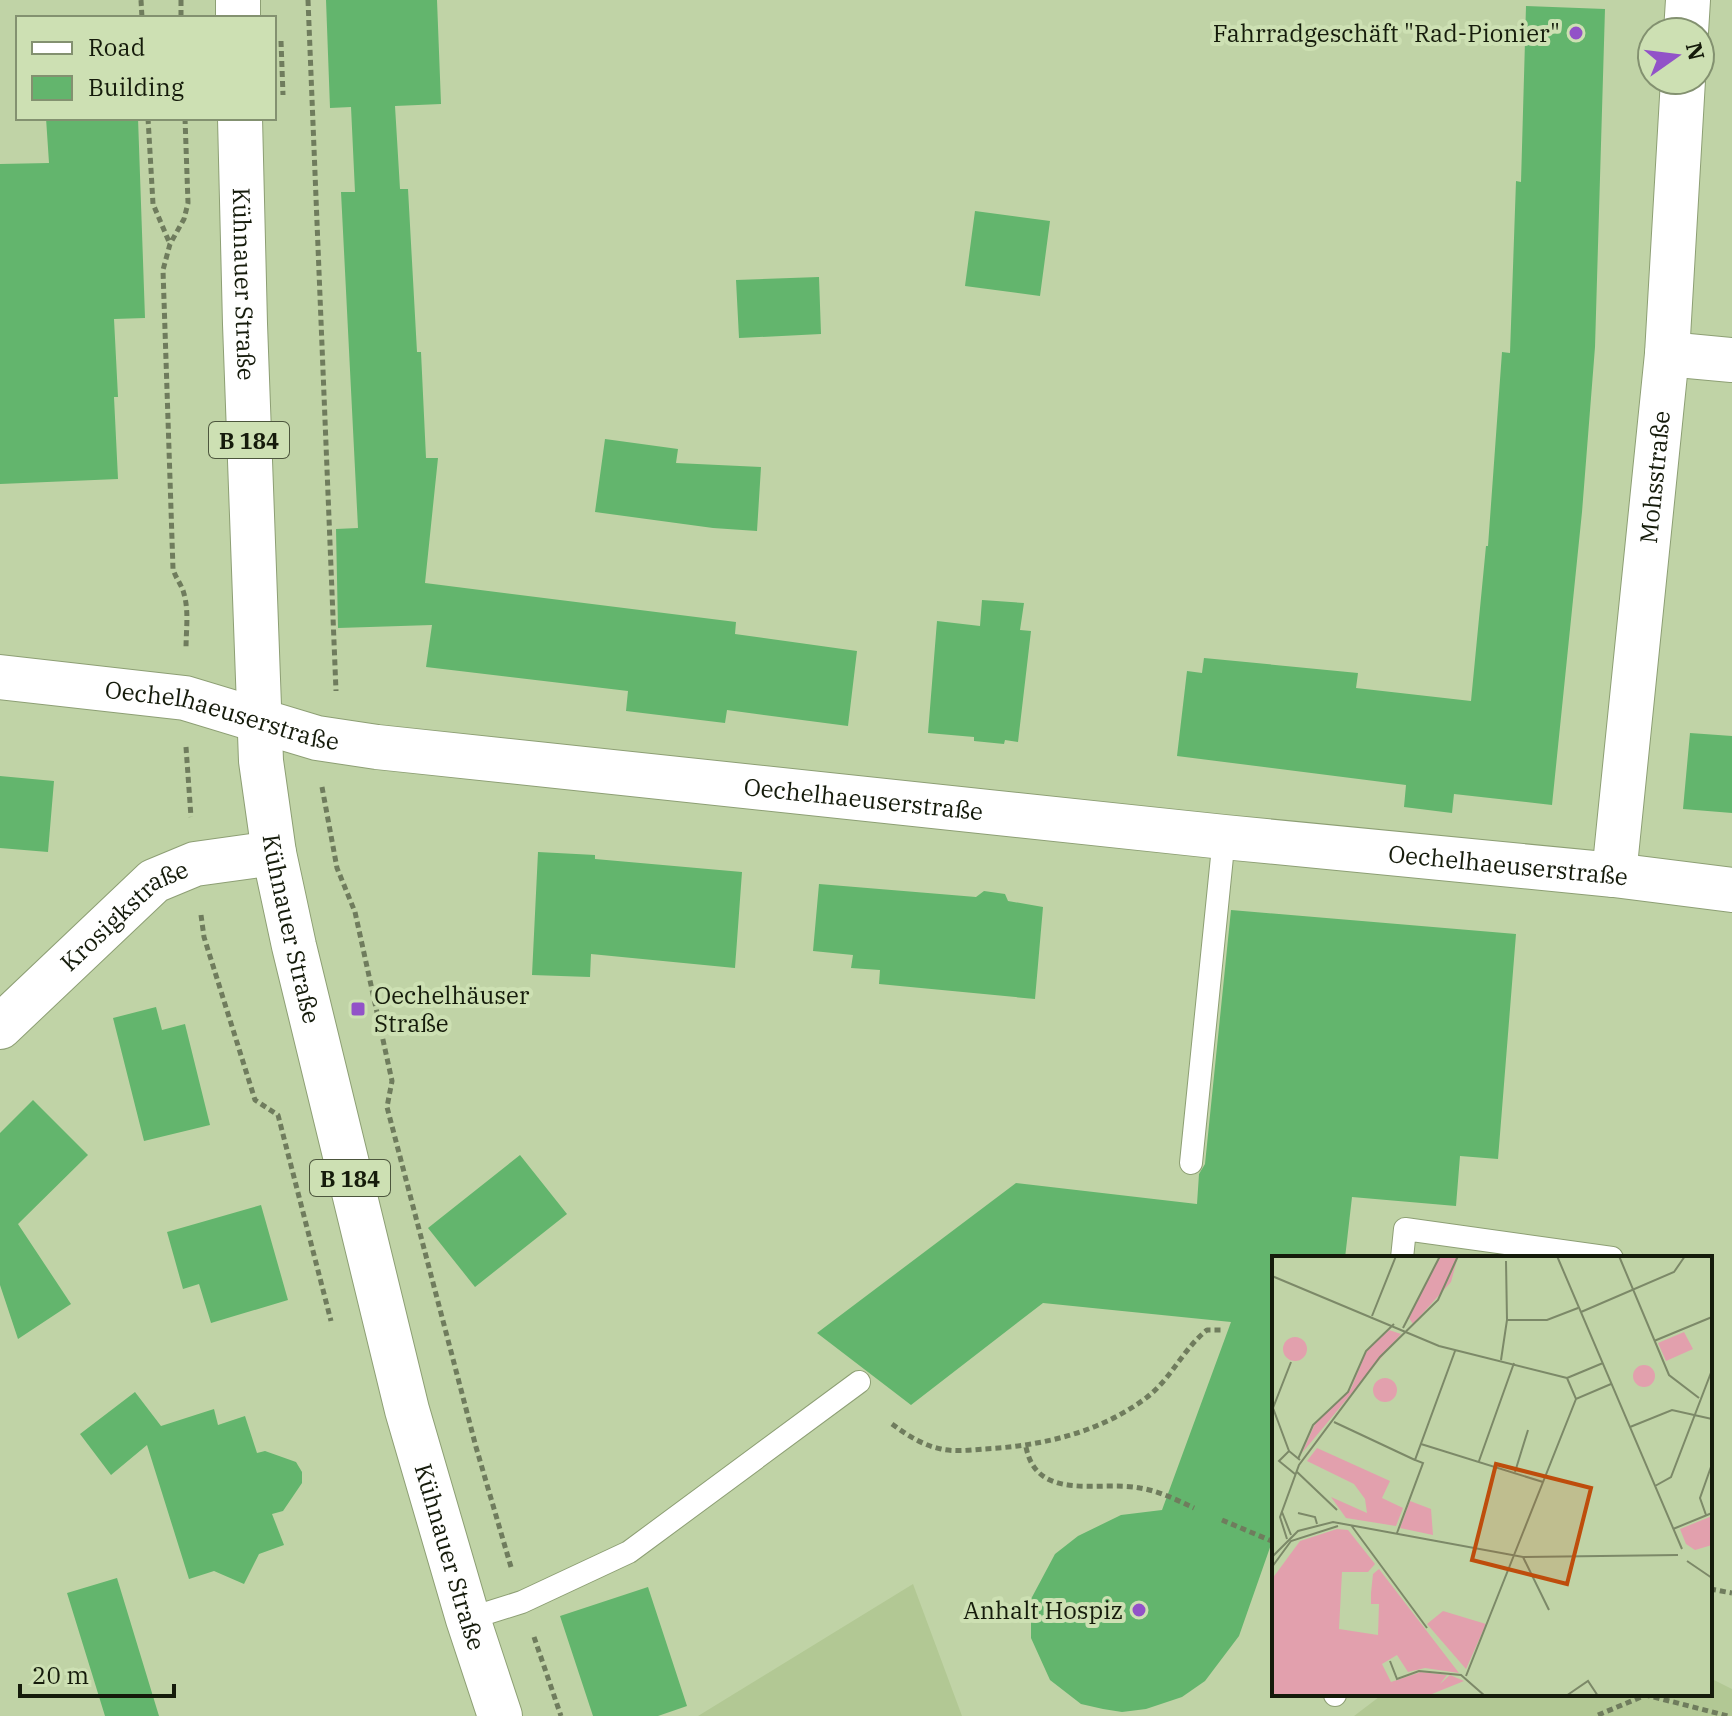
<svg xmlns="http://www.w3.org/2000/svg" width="1732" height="1716" viewBox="0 0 1732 1716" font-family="'IBM Plex Serif',serif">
<rect width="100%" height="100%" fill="#c0d3a6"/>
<path fill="#b2c894" d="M 913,1584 L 962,1716 L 698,1716 Z
M 1710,1678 L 1732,1689 L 1732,1716 L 1354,1716 L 1383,1694 L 1710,1694 Z"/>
<path fill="#63b56d" d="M 326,0 L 437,0 L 441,104 L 395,106 L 400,189 L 408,189 L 417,352 L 421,352 L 426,458 L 438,458 L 425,583 L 736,622 L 735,634 L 857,651 L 848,726 L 727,710 L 725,723 L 626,711 L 628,691 L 426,667 L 432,625 L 338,628 L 336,529 L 358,528 L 341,192 L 355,192 L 351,107 L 330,108 Z
M 1526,6 L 1605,9 L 1595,347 L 1582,512 L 1552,805 L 1454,794 L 1452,813 L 1404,807 L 1406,785 L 1177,756 L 1187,671 L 1202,673 L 1204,658 L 1358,673 L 1356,688 L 1471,701 L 1486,546 L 1488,546 L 1502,352 L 1510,353 L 1516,181 L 1521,182 Z
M 46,118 L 138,118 L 145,318 L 114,319 L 118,397 L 114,397 L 118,479 L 0,484 L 0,164 L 49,163 Z
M 975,211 L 1050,221 L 1040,296 L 965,286 Z
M 819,277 L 821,334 L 739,338 L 736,280 Z
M 605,439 L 678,449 L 676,463 L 761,467 L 757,531 L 713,528 L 595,512 Z
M 982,600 L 1024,603 L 1020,630 L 1031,631 L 1018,742 L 1005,740 L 1004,744 L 974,741 L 974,737 L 928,733 L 937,621 L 980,626 Z
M 1690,733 L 1732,736 L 1732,813 L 1683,809 Z
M 0,776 L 54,781 L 48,852 L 0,848 Z
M 538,852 L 595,855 L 595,859 L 742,872 L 735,968 L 591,954 L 590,977 L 532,975 Z
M 819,884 L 976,897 L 984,891 L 1005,894 L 1008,901 L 1043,907 L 1035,999 L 879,984 L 880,970 L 851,968 L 853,955 L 813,951 Z
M 1231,910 L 1516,934 L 1498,1159 L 1460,1156 L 1456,1206 L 1352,1197 L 1345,1258 L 1274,1258 L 1274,1536 L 1239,1636 L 1205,1681 L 1182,1697 L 1146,1709 L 1122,1712 L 1103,1709 L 1081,1704 L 1050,1680 L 1031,1638 L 1031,1599 L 1055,1554 L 1078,1536 L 1121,1515 L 1162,1510 L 1231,1322 L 1043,1303 L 911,1405 L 817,1333 L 1016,1183 L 1197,1204 L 1199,1174 L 1205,1164 Z
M 156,1007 L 162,1030 L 185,1024 L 210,1125 L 144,1141 L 113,1018 Z
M 33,1100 L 88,1155 L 18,1224 L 71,1304 L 18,1339 L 0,1285 L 0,1133 Z
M 520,1155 L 567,1214 L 475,1287 L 428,1228 Z
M 261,1205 L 288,1300 L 211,1323 L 199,1284 L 183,1289 L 167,1232 Z
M 135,1392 L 161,1426 L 214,1409 L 218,1425 L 245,1416 L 257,1453 L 265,1451 L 296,1462 L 302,1472 L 302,1483 L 283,1511 L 272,1514 L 284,1545 L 259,1554 L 244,1584 L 214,1571 L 189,1579 L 147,1445 L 111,1475 L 80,1434 Z
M 117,1578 L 159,1716 L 105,1716 L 67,1593 Z
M 648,1587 L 687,1706 L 658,1716 L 593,1716 L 560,1616 Z"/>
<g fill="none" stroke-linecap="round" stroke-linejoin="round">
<defs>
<path id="service" d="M 1191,1163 L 1224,837
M 1402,1258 L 1405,1229 L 1612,1258
M 468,1619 L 522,1602 L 629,1552 L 859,1382
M 1335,1695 L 1335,1694"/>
<g id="minor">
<path d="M 1686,32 L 1688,0"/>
<path d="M 1667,354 L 1732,360"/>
<path id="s1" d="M 0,677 L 185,698 L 317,738 L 377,747 L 1224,837 L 1614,875 L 1732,890"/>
<path id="s2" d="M 1614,875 L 1667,354 L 1683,80"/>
<path id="s3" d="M 0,1027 L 154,881 L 195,864 L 274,853"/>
</g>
<g id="primary">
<path d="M 238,0 L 238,18"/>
<path id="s4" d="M 240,118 L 245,324 L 261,761 L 274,853 L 294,946 L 407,1410 L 468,1619 L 500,1716"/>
</g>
</defs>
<use href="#service" stroke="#8d9f74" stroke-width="24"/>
<use href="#minor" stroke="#8d9f74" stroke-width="46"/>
<use href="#primary" stroke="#8d9f74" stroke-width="46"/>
<path stroke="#6f7c5d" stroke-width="5" stroke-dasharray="6 4" stroke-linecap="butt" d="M 141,0 L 142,18
M 181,0 L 181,18
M 308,0 L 336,691
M 281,41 L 283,95
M 148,118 L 153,204 L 170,244
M 185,118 L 188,203 L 184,219 L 170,244 L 163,270 L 173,569 C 176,579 182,585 184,594 C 189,611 186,631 186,649
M 186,747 L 191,817
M 322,787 L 337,868 L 355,912 L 392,1081 L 387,1107 L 476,1447 L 511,1567
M 201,915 L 204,937 L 255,1100 L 278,1115 L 331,1321
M 892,1424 C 907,1435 922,1445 941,1449 C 954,1452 971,1450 984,1449 C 1041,1446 1099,1433 1146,1398 C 1172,1378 1183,1349 1207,1330 L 1223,1330
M 1026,1447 C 1037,1503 1100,1480 1140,1488 C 1159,1491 1177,1500 1194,1508
M 1222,1520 L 1274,1542
M 1710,1589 L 1732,1593
M 534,1637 L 561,1716
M 1598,1715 L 1646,1695 L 1728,1716"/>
<use href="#service" stroke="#fff" stroke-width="22"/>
<use href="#minor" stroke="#fff" stroke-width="44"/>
<use href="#primary" stroke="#fff" stroke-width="44"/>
</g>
<g fill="#9252c8" stroke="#cde0b3" stroke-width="3">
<circle cx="1576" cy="33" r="8"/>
<rect x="350" y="1001" width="16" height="16" rx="4"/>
<circle cx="1139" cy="1610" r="8"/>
</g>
<g text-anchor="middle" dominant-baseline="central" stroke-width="8" stroke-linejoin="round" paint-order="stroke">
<g fill="#cde0b3" stroke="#4c563d" stroke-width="2">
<rect x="209" y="422" width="80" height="36" rx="6"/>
<rect x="310" y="1160" width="80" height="36" rx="6"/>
</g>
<g font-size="22" font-weight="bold" fill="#151b0b">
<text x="249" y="440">B 184</text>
<text x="350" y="1178">B 184</text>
</g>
<g font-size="24" fill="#151b0b" stroke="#cde0b3" text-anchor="end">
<text x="1560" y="33">Fahrradgeschäft "Rad-Pionier"</text>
<text x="374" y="995" text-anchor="start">Oechelhäuser<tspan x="374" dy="28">Straße</tspan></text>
<text x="1123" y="1610">Anhalt Hospiz</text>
</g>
<g font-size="24" fill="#151b0b" stroke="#cde0b3">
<text stroke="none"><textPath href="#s4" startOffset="166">Kühnauer Straße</textPath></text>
<text stroke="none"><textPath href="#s2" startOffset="400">Mohsstraße</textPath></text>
<text stroke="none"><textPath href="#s1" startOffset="226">Oechelhaeuserstraße</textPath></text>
<text stroke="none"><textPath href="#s1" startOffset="874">Oechelhaeuserstraße</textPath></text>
<text stroke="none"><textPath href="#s1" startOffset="1522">Oechelhaeuserstraße</textPath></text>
<text stroke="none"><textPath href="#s3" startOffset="168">Krosigkstraße</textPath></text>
<text stroke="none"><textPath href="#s4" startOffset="814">Kühnauer Straße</textPath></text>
<text stroke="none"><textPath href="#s4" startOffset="1462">Kühnauer Straße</textPath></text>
</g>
</g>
<g transform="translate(1272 1256)">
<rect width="440" height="440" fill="#c0d3a6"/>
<path d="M 168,0 L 186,0 L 179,26 L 141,68 L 137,62 ZM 117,74 L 129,78 L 30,197 L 43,168 L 79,133 L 94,96 ZM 412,76 L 421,93 L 394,105 L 386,87 ZM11 93a12 12 0 1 1 24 0a12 12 0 1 1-24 0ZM361 120a11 11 0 1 1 22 0a11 11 0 1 1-22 0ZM101 134a12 12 0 1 1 24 0a12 12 0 1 1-24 0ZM 45,192 L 118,225 L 110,242 L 131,252 L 124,270 L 74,262 L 59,241 L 95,257 L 93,243 L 82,228 L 35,205 ZM 138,245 L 159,253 L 161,279 L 128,272 ZM 440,260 L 440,289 L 423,294 L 414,288 L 408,273 ZM 65,273 L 76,274 L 103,308 L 96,316 L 70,316 L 67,373 L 106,379 L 107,348 L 99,348 L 99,337 L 101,318 L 107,313 L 187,417 L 153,412 L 136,416 L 125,399 L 110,408 L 119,426 L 149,416 L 175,419 L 168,428 L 178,419 L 192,425 L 155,440 L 0,440 L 0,323 L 28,285 ZM 171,355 L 214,368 L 194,413 L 155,368 Z" fill="#e2a0ad"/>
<path fill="none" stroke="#7c8968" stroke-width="2" d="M 285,0 L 410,293M 347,0 L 397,119 L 427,142M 0,20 L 167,90 L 295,122M 309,56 L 402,16 L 413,0M 100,60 L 124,0M 235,64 L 275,64 L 306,52M 131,72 L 168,0M 382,85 L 440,61M 229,104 L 235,64 L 234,5M 295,122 L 304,143 L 339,128M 295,122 L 331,107M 62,166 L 143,204M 358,171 L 400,154 L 440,163M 149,188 L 271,226M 17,195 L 1,152 L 19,106M 26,203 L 41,169 L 76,136 L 94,95 L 122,68M 207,205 L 242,107M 24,215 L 65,254M 243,216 L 256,174M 23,218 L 7,205 L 17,195 L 28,204M 383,230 L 399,221 L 440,114M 10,256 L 19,279M 26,257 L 43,261 L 45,268M 434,259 L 428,242 L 440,208M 79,269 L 155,372M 401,273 L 440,257M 125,277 L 151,207 L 143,204 L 183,95M 15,283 L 8,261 L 27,209 L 108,101 L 166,44 L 186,0M 0,301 L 26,275 L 61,266 L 251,301 L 406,299M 251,301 L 277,354M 415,305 L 440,322M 0,311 L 19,285 L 66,270M 118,405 L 125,423 L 147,415 L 189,419 L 213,440M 194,420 L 304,143M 294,440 L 316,425 L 326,440"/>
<path fill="#be4d0c" fill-opacity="0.15" stroke="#be4d0c" stroke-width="4" d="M 224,208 L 319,232 L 295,328 L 200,304 Z"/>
<rect width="440" height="440" fill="none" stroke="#151b0b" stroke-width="4"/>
</g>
<rect x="16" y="16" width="260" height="104" fill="#cde0b3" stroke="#839170" stroke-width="2"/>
<rect x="32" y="42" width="40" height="12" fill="#ffffff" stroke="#839170" stroke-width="2"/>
<text x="88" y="56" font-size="24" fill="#151b0b">Road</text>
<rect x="32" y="76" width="40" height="24" fill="#63b56d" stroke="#839170" stroke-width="2"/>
<text x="88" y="96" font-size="24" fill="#151b0b">Building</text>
<g transform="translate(1676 56) rotate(76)"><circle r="38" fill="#cde0b3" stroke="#839170" stroke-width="2"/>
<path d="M0-6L14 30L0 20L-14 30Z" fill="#9252c8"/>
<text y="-12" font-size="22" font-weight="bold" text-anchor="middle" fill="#151b0b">N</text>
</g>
<path d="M20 1684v12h154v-12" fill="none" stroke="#151b0b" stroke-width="4"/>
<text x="32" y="1684" font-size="24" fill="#151b0b" stroke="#cde0b3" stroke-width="6" paint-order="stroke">20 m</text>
</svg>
